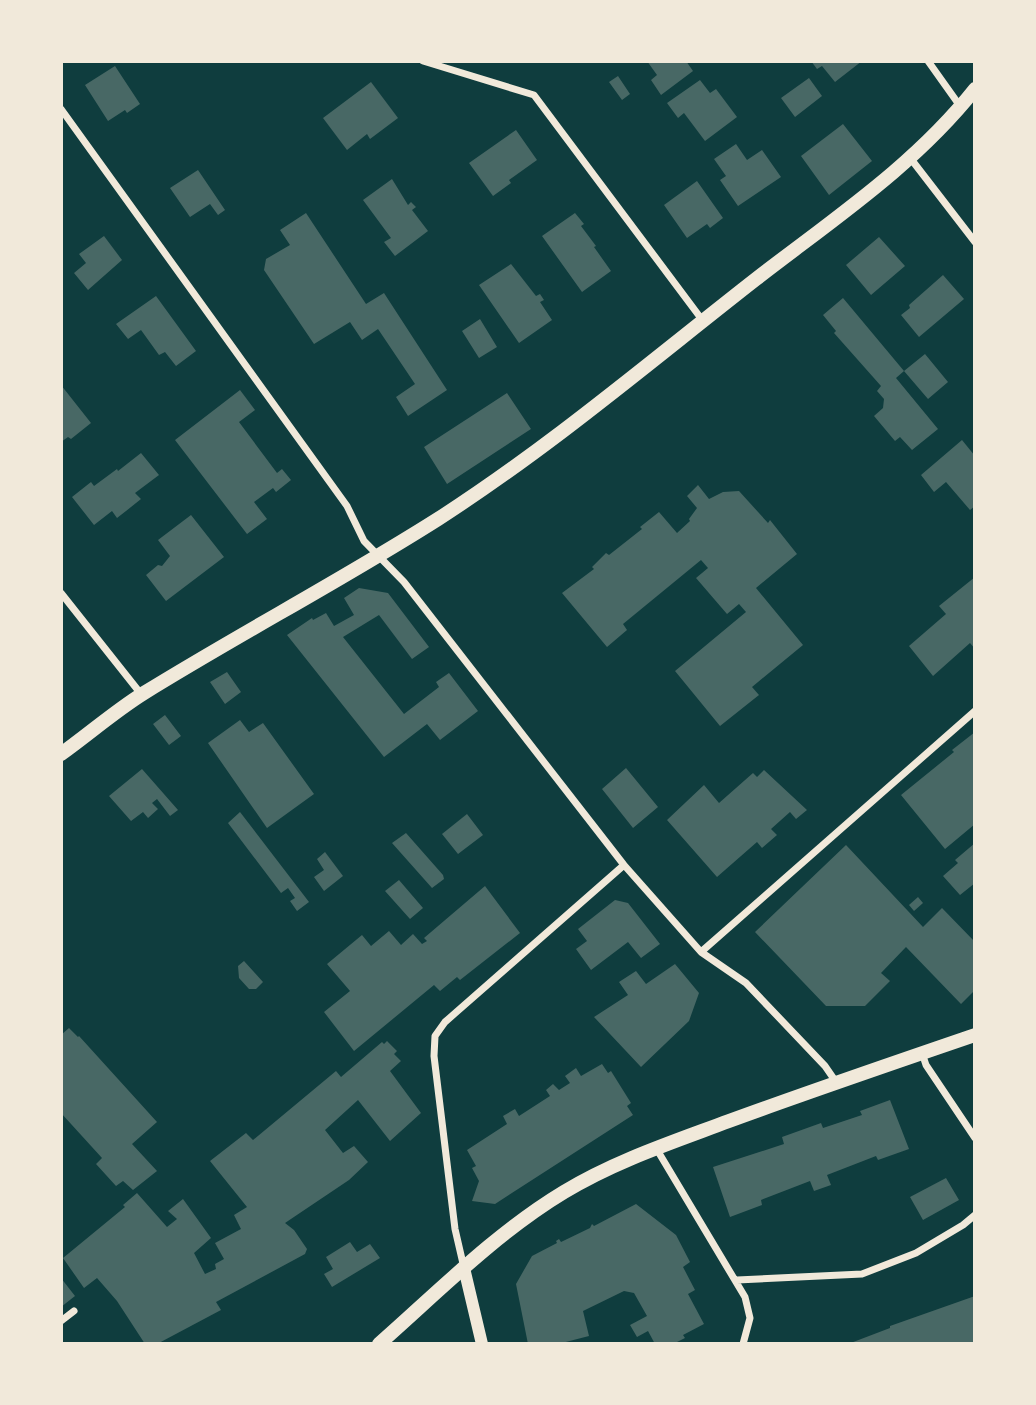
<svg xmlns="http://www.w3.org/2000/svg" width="1036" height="1405" viewBox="0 0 1036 1405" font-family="Montserrat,sans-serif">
<rect width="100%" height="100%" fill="#0f3d3e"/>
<path fill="#486865" d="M 647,61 L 686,61 L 693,71 L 661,95 L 651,80 L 657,75 Z
M 811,61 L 862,61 L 835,82 L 822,66 L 817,69 Z
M 115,66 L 140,104 L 127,113 L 125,110 L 108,121 L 85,85 Z
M 618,76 L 630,94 L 622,100 L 609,82 Z
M 809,78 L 822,96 L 795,117 L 781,98 Z
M 700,80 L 710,93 L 716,89 L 737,117 L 705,141 L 684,113 L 678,118 L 667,103 Z
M 371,82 L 398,118 L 370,139 L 367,134 L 347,150 L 323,118 Z
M 843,124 L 872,161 L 829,195 L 801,156 Z
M 516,130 L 537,160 L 509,180 L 511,183 L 493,196 L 469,163 Z
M 736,144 L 747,160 L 762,150 L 781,177 L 738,206 L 720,180 L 726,176 L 714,159 Z
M 198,170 L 225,210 L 218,215 L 210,204 L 190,217 L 170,188 Z
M 392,179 L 408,205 L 411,202 L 416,207 L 412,210 L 428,231 L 395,256 L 384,242 L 391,238 L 363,200 Z
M 697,181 L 723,218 L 710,228 L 707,224 L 687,238 L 664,205 Z
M 306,213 L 366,304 L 384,293 L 447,390 L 408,416 L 396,397 L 415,384 L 378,329 L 362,340 L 350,322 L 314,344 L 264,270 L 266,259 L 290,245 L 280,230 Z
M 575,213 L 584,224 L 581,226 L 596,246 L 594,247 L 611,271 L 582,292 L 542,236 Z
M 104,236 L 122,260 L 88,290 L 74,273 L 86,263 L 79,254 Z
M 879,237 L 905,266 L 871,295 L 846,265 Z
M 511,264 L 536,296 L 540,294 L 544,300 L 540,302 L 552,320 L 519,343 L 479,285 Z
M 943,275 L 964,299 L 919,337 L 901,315 L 910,308 L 909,305 Z
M 156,296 L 196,351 L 176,366 L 165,352 L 159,355 L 141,330 L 128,339 L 116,324 Z
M 843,298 L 904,371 L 896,378 L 938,429 L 912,450 L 900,437 L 895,441 L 874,416 L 883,408 L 884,399 L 877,391 L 881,386 L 834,333 L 836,331 L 823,315 Z
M 480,319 L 497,347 L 479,358 L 462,331 Z
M 925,354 L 948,382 L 928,399 L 904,371 Z
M 61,385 L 91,423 L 71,439 L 68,437 L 61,442 Z
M 240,390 L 255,410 L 239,422 L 277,473 L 282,469 L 291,480 L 276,492 L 273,488 L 254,502 L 267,519 L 247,534 L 175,440 Z
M 507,393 L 531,429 L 447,484 L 424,447 Z
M 962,440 L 975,456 L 975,506 L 970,510 L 946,482 L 934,492 L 921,475 Z
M 141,453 L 159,475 L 135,493 L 141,499 L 126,511 L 117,518 L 112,511 L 94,525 L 72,497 L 91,482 L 94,486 L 117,469 L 118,471 Z
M 698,485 L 709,499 L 723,492 L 739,491 L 768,523 L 770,520 L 797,554 L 756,588 L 803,645 L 752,687 L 759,695 L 720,726 L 675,671 L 746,612 L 739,604 L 727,614 L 696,578 L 708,568 L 701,560 L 623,624 L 627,630 L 607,647 L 562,593 L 594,569 L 592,567 L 606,553 L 609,555 L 642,529 L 640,527 L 659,512 L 677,533 L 690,521 L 689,519 L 697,508 L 687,496 Z
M 191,515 L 224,557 L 166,601 L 146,575 L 158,565 L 162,566 L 170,556 L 158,540 Z
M 975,577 L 975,649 L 970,643 L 933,676 L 909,646 L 946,614 L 939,606 Z
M 359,588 L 388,593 L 429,647 L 412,659 L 379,615 L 343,637 L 404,714 L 439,687 L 436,682 L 449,673 L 478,711 L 440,740 L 427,724 L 384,757 L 287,635 L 312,618 L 313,620 L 326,613 L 334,626 L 354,615 L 344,598 Z
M 227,672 L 241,692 L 225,704 L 210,682 Z
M 165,715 L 181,736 L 169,745 L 153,724 Z
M 240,720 L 249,732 L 263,723 L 314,794 L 267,828 L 208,743 Z
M 975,732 L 975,824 L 945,849 L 901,795 L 954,752 L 952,750 Z
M 626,768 L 658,807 L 633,828 L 602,789 Z
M 142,769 L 178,810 L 170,816 L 157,799 L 152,803 L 158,809 L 148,818 L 143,812 L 131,821 L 109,796 Z
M 764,770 L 807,810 L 796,819 L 790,812 L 771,829 L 777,835 L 762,848 L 757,842 L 717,877 L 667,820 L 704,785 L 719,803 L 753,773 L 757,777 Z
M 240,812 L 309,902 L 297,911 L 290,901 L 295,898 L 288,888 L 281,893 L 228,823 Z
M 467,814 L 483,835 L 458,854 L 442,834 Z
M 406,833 L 443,875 L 444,879 L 432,888 L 392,843 Z
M 975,843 L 975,883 L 960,895 L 943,876 L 958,863 L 955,860 Z
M 846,845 L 923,927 L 942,908 L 975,942 L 975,990 L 961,1004 L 906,947 L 881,973 L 890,981 L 865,1006 L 826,1006 L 755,932 Z
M 325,852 L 343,876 L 324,891 L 314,877 L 324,870 L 317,859 Z
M 399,880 L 423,908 L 410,919 L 385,891 Z
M 485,886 L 520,933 L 460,980 L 457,977 L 440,991 L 434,985 L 354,1051 L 324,1012 L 350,991 L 327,964 L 362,935 L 371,946 L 389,931 L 401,945 L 413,934 L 422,944 L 427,941 L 424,938 Z
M 918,897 L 923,903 L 914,911 L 909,905 Z
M 615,900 L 628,903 L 660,944 L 641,958 L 628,942 L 591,970 L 576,949 L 587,941 L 578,929 Z
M 244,961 L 263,982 L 256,989 L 249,989 L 239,978 L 238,966 Z
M 675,964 L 699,993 L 689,1021 L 641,1067 L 594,1017 L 628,995 L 619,982 L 636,971 L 646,984 Z
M 69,1028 L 78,1037 L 79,1036 L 157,1122 L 132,1144 L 157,1171 L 133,1190 L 123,1181 L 116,1186 L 96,1164 L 102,1158 L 61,1113 L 61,1035 Z
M 387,1041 L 397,1051 L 394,1054 L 401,1061 L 390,1071 L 421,1113 L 390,1141 L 358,1100 L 325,1130 L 343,1153 L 354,1146 L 368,1162 L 349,1180 L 285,1223 L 294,1230 L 307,1249 L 305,1254 L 216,1302 L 221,1310 L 157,1344 L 145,1344 L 117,1301 L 97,1278 L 84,1288 L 63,1258 L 125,1207 L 123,1205 L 137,1193 L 167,1227 L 177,1219 L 168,1211 L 183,1199 L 211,1238 L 194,1253 L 205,1274 L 216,1269 L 215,1264 L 224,1259 L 215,1243 L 241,1229 L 234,1215 L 247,1207 L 210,1161 L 246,1133 L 253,1140 L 336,1071 L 341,1077 L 382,1042 L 384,1044 Z
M 602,1064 L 608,1073 L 611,1071 L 631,1103 L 627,1106 L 633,1115 L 495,1204 L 472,1201 L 479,1181 L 472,1168 L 476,1166 L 467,1150 L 507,1124 L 503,1116 L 515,1109 L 519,1116 L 550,1096 L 546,1090 L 553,1084 L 559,1090 L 570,1083 L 565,1076 L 576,1068 L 581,1076 Z
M 890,1100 L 909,1149 L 878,1160 L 876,1156 L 827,1175 L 831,1185 L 814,1191 L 810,1181 L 761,1200 L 762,1205 L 730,1217 L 713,1167 L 784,1144 L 782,1137 L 821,1123 L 823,1128 L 862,1115 L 860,1111 Z
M 946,1178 L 959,1200 L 923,1220 L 910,1197 Z
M 636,1204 L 676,1235 L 690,1262 L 683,1267 L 695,1290 L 688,1294 L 704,1324 L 683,1335 L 685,1338 L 673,1344 L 655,1344 L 648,1331 L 637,1337 L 630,1325 L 647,1316 L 634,1293 L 624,1291 L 583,1311 L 589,1336 L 558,1344 L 528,1344 L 516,1284 L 532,1256 L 557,1243 L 556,1241 L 559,1239 L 561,1242 L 590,1228 L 592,1224 L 594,1226 Z
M 350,1242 L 357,1252 L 370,1244 L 380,1258 L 332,1287 L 324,1274 L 333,1269 L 326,1257 Z
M 61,1278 L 75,1296 L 61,1307 Z
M 975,1296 L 975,1344 L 848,1344 L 890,1328 L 890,1326 Z"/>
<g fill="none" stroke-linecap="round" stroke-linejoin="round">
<path stroke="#f1e9da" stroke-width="7" d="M 423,61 L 534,95 L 703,321
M 928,61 L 960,106
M 61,109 L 347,506 L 364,541 L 404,582 L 624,865 L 701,952 L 746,983 L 825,1066 L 836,1082
M 911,159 L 975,242
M 61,593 L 141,694
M 701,952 L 975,711
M 922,1053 L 926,1065 L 975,1138
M 656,1148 L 745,1297 L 750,1318 L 743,1344
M 464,1268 L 455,1229 L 434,1056 L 435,1036 L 445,1022 L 624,865
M 737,1280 L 862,1274 L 916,1253 L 963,1225 L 975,1215
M 61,1321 L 74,1311"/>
<path stroke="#f1e9da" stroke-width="12" d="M 464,1268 L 482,1344"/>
<path stroke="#f1e9da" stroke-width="14" d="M 61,754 C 89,734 115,711 144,693 C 241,633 342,580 438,519 C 550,447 651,361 756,279 C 832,220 914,166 975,89
M 379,1344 C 438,1292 496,1233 564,1192 C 615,1161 673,1142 729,1121 C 811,1091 893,1063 975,1035"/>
</g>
<rect width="1036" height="1405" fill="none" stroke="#f1e9da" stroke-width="126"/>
</svg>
